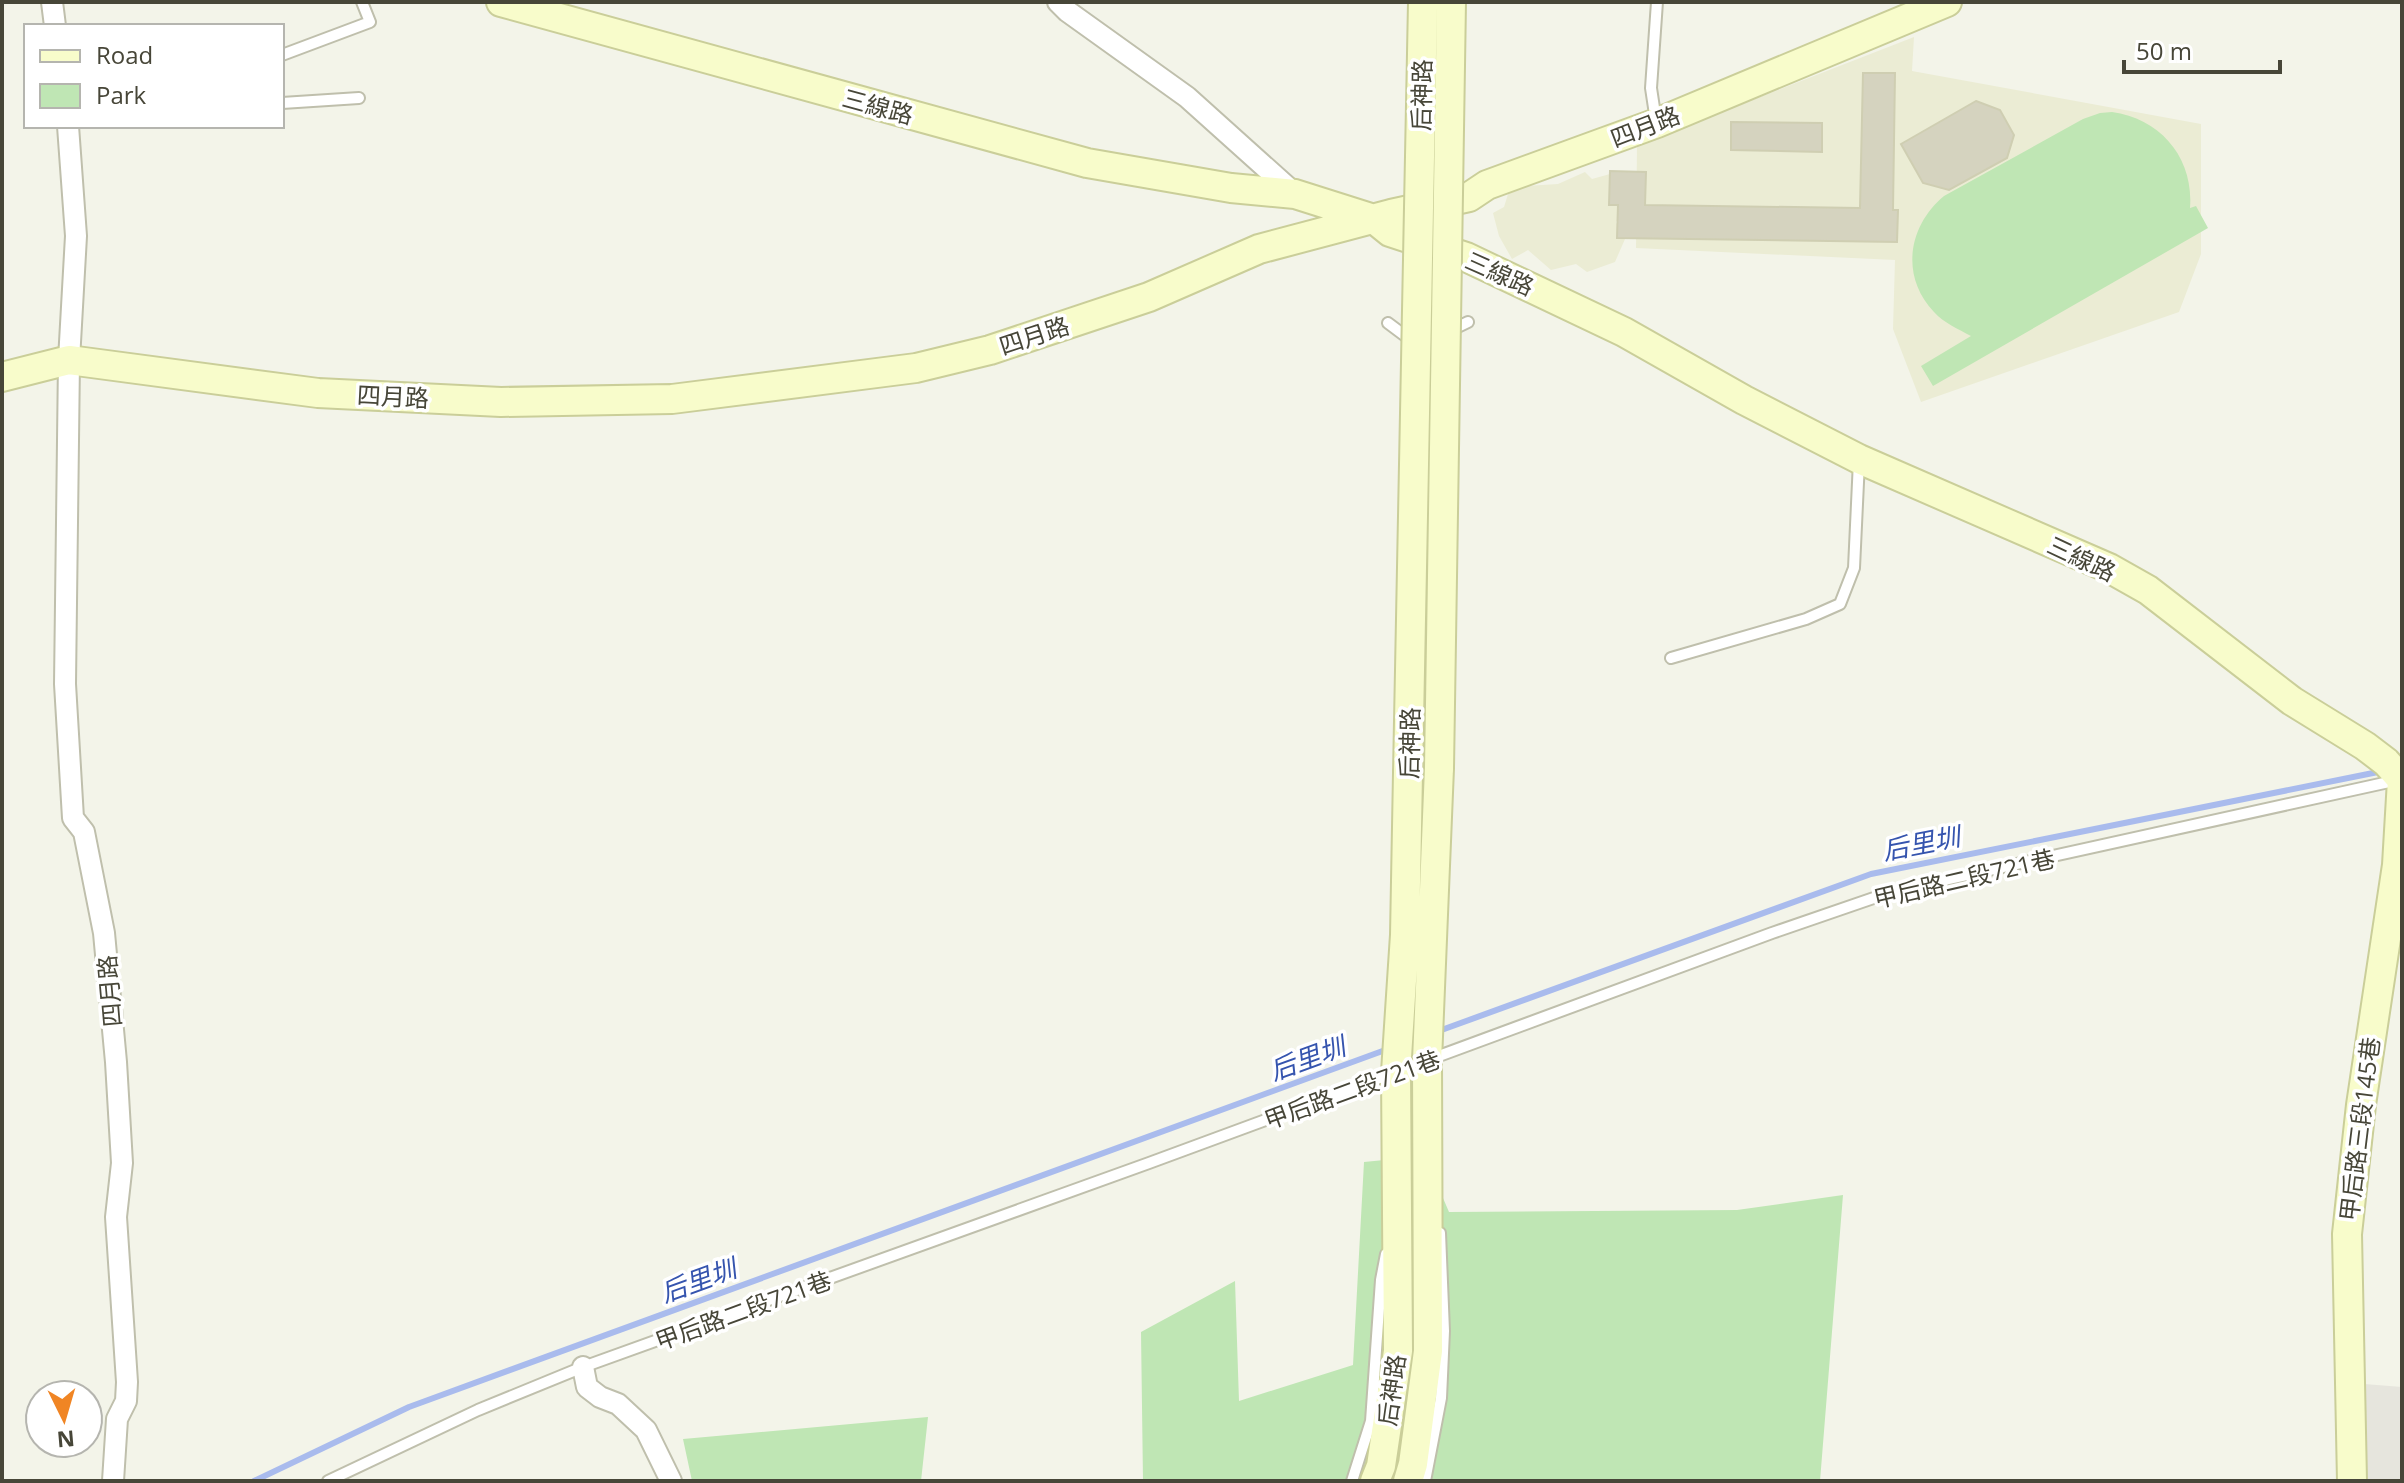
<svg xmlns="http://www.w3.org/2000/svg" width="2404" height="1483" viewBox="0 0 2404 1483" font-family="'Open Sans','Noto Sans TC',sans-serif">
<rect width="100%" height="100%" fill="#f3f4e9"/>
<path fill="#e6e5dd" d="M 2352,1383 L 2402,1387 L 2402,1481 L 2351,1481 Z"/>
<path fill="#ebecd4" d="M 1914,37 L 1912,71 L 2201,124 L 2201,254 L 2179,312 L 1921,402 L 1893,329 L 1895,260 L 1636,248 L 1637,145 Z
M 1585,172 L 1592,179 L 1610,174 L 1629,208 L 1616,222 L 1625,239 L 1615,262 L 1587,272 L 1576,264 L 1551,270 L 1528,250 L 1512,259 L 1499,236 L 1493,213 L 1504,207 L 1509,191 L 1526,186 L 1558,184 Z"/>
<path fill="#bfe6b4" d="M 2112,112 C 2161,119 2194,158 2190,208 L 2196,206 L 2208,228 L 1933,386 L 1921,366 L 1971,336 C 1958,329 1944,323 1934,312 C 1900,276 1908,226 1944,196 L 2083,119 L 2100,113 Z
M 1425,1156 L 1449,1212 L 1737,1210 L 1843,1195 L 1820,1481 L 1143,1481 L 1141,1332 L 1235,1281 L 1239,1401 L 1353,1365 L 1364,1162 Z
M 928,1417 L 921,1481 L 692,1481 L 683,1439 Z"/>
<g fill="none" stroke-linecap="round" stroke-linejoin="round">
<path stroke="#a9bbed" stroke-width="6" d="M 1436,1032 L 1871,874 L 2383,771
M 254,1481 L 409,1407 L 1388,1049"/>
</g>
<path fill="#d5d3bf" stroke="#cfceb2" stroke-width="2" d="M 1863,73 L 1895,73 L 1893,210 L 1898,210 L 1897,242 L 1617,238 L 1618,205 L 1609,205 L 1610,171 L 1646,172 L 1645,205 L 1860,208 Z
M 1976,101 L 2000,110 L 2014,135 L 2007,158 L 1949,190 L 1923,183 L 1901,144 Z
M 1731,122 L 1822,123 L 1822,152 L 1731,150 Z"/>
<g fill="none" stroke-linecap="round" stroke-linejoin="round">
<defs>
<path id="lane" d="M 282,55 L 370,22 L 362,2
M 282,103 L 359,98
M 1656,121 L 1651,88 L 1657,2
M 1388,323 L 1408,338 L 1433,339 L 1468,322
M 1671,658 L 1806,619 L 1840,604 L 1854,568 L 1859,461
M 328,1481 L 478,1410 L 583,1367 L 1149,1163 L 1772,933 L 1894,891 L 2398,780
M 1352,1481 L 1371,1421 L 1381,1280 L 1386,1254
M 1425,1481 L 1441,1398 L 1444,1331 L 1440,1233"/>
<path id="street" d="M 52,2 L 55,26
M 1058,2 L 1067,11 L 1187,97 L 1295,194
M 68,126 L 76,236 L 69,360 L 65,684 L 73,818 L 84,832 L 104,933 L 116,1062 L 122,1163 L 116,1217 L 127,1382 L 126,1401 L 117,1419 L 113,1481
M 583,1367 L 587,1387 L 600,1397 L 618,1404 L 646,1430 L 671,1481"/>
<path id="secondary" d="M 501,2 L 1087,163 L 1231,188 L 1295,194 L 1374,219 L 1390,232 L 1466,257 L 1624,332 L 1744,400 L 1859,459 L 2109,568 L 2148,590 L 2292,701 L 2365,746 L 2386,762 L 2402,780 L 2397,865 L 2361,1105 L 2347,1234 L 2352,1481
M 2,377 L 69,360 L 318,393 L 501,402 L 672,399 L 916,368 L 990,350 L 1149,297 L 1259,249 L 1391,214 L 1469,197 L 1487,185 L 1657,123 L 1947,2
M 1375,1481 L 1381,1466 L 1398,1351 L 1396,1072 L 1405,935 L 1408,773
M 1408,1481 L 1413,1464 L 1428,1351 L 1427,1061 L 1439,768"/>
</defs>
<use href="#lane" stroke="#bfbfac" stroke-width="14"/>
<use href="#street" stroke="#bfbfac" stroke-width="24"/>
<use href="#secondary" stroke="#cace99" stroke-width="32"/>
<use href="#lane" stroke="#fff" stroke-width="10"/>
<use href="#street" stroke="#fff" stroke-width="20"/>
<use href="#secondary" stroke="#f8fccb" stroke-width="28"/>
<defs>
<path id="secondary-bridge" d="M 1439,768 L 1451,2
M 1408,773 L 1423,2"/>
</defs>
<use href="#secondary-bridge" stroke="#cace99" stroke-width="32" stroke-linecap="butt"/>
<use href="#secondary-bridge" stroke="#f8fccb" stroke-width="28"/>
</g>
<g text-anchor="middle" dominant-baseline="central" stroke-width="7" stroke-linejoin="round" paint-order="stroke">
<g font-size="24" fill="#474638" stroke="#fff">
<text transform="translate(1421 95) rotate(-89)">后神路</text>
<text transform="translate(878 106) rotate(15)">三線路</text>
<text transform="translate(1645 126) rotate(-21)">四月路</text>
<text transform="translate(1500 273) rotate(24)">三線路</text>
<text transform="translate(1034 335) rotate(-18)">四月路</text>
<text transform="translate(393 396) rotate(3)">四月路</text>
<text transform="translate(2082 558) rotate(25)">三線路</text>
<text transform="translate(1409 743) rotate(-89)">后神路</text>
<text transform="translate(1964 878) rotate(-13)">甲后路二段721巷</text>
<text transform="translate(109 991) rotate(-95)">四月路</text>
<text transform="translate(1352 1089) rotate(-20)">甲后路二段721巷</text>
<text transform="translate(2359 1129) rotate(-83)">甲后路三段145巷</text>
<text transform="translate(743 1310) rotate(-20)">甲后路二段721巷</text>
<text transform="translate(1391 1390) rotate(-82)">后神路</text>
</g>
<g font-size="26" font-style="italic" fill="#3554ae" stroke="#fff">
<text transform="translate(1921 843) rotate(-11)">后里圳</text>
<text transform="translate(1307 1058) rotate(-20)">后里圳</text>
<text transform="translate(698 1280) rotate(-20)">后里圳</text>
</g>
</g>
<rect width="2404" height="1483" fill="none" stroke="#474638" stroke-width="8"/>
<rect x="24" y="24" width="260" height="104" fill="#ffffff" stroke="#b5b5af" stroke-width="2"/>
<rect x="40" y="50" width="40" height="12" fill="#f8fccb" stroke="#b5b5af" stroke-width="2"/>
<text x="96" y="64" font-size="24" fill="#474638">Road</text>
<rect x="40" y="84" width="40" height="24" fill="#bfe6b4" stroke="#b5b5af" stroke-width="2"/>
<text x="96" y="104" font-size="24" fill="#474638">Park</text>
<g transform="translate(64 1419) rotate(175)"><circle r="38" fill="#ffffff" stroke="#b5b5af" stroke-width="2"/>
<path d="M0-6L14 30L0 20L-14 30Z" fill="#f08524"/>
<text y="-12" font-size="22" font-weight="bold" text-anchor="middle" fill="#474638">N</text>
</g>
<path d="M2124 60v12h156v-12" fill="none" stroke="#474638" stroke-width="4"/>
<text x="2136" y="60" font-size="24" fill="#474638" stroke="#ffffff" stroke-width="6" paint-order="stroke">50 m</text>
</svg>
